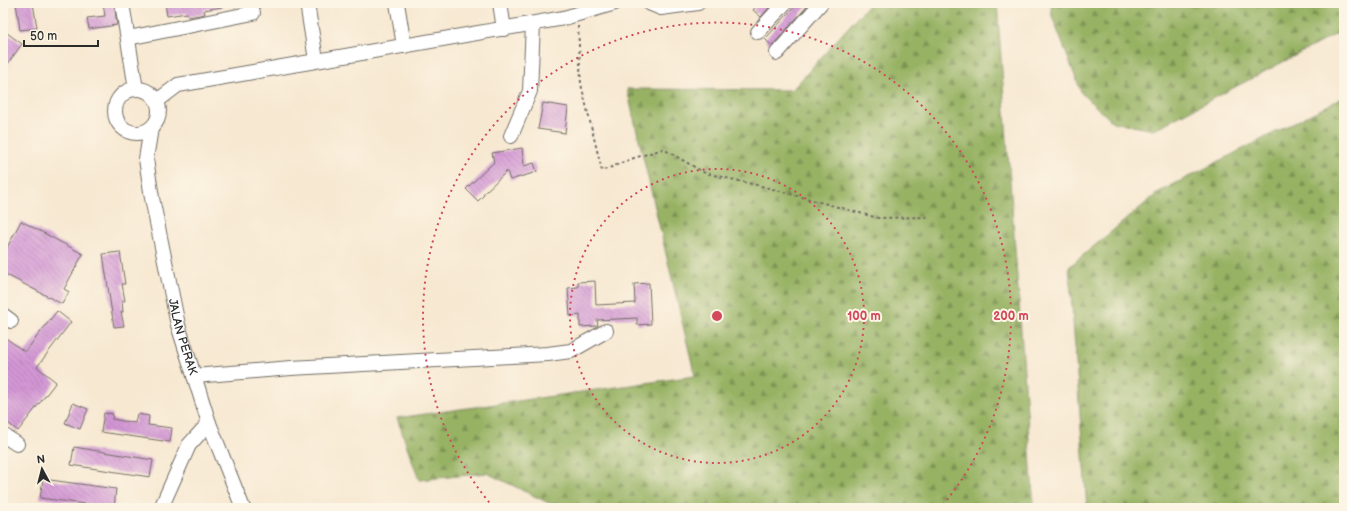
<svg xmlns="http://www.w3.org/2000/svg" width="1347" height="511" viewBox="0 0 1347 511" font-family="'Balsamiq Sans',sans-serif">
<defs>
<pattern id="forest-firs" width="22" height="20" patternUnits="userSpaceOnUse"><rect width="22" height="20" fill="#97b263"/><path d="M5 1l3.5 6h-7zM16 11l3.5 6h-7z" fill="#7b9152"/></pattern>
<pattern id="building-back-hatch" width="6" height="6" patternUnits="userSpaceOnUse"><rect width="6" height="6" fill="#d396d5"/><path d="M-1 5l2 2M0 0l6 6M5-1l2 2" fill="none" stroke="#ab7bad"/></pattern>
</defs>
<rect width="100%" height="100%" fill="#fcf5e5"/>
<filter id="ink" filterUnits="userSpaceOnUse"><feTurbulence type="fractalNoise" baseFrequency=".025" numOctaves="2"/><feDisplacementMap in="SourceGraphic" scale="8" xChannelSelector="R" yChannelSelector="G"/><feConvolveMatrix kernelMatrix="1 2 1 2 8 2 1 2 1" color-interpolation-filters="sRGB"/></filter>
<filter id="wash" filterUnits="userSpaceOnUse"><feTurbulence type="fractalNoise" baseFrequency=".012" numOctaves="4" result="noise"/><feDisplacementMap in="SourceGraphic" scale="16" xChannelSelector="R" yChannelSelector="G"/><feGaussianBlur stdDeviation="0.9" result="paint"/><feColorMatrix in="noise" values="0 0 0 0 0 0 0 0 0 0 0 0 0 0 0 0 0 1.4 0 .05"/><feComposite in="paint" operator="in"/></filter>
<g filter="url(#wash)">
<rect width="100%" height="100%" fill="#f7e8d1"/>
<path fill="url(#forest-firs)" stroke="#616e47" d="M 870,3 L 997,3 L 1034,508 L 559,508 L 487,473 L 419,480 L 397,418 L 695,376 L 627,89 L 792,90 Z
M 1051,3 L 1344,3 L 1344,30 L 1153,130 L 1113,122 L 1082,94 L 1052,16 Z
M 1344,97 L 1344,508 L 1087,508 L 1069,267 L 1159,192 Z"/>
<g id="blocks">
<path fill="url(#building-back-hatch)" d="M 16,3 L 33,3 L 37,28 L 20,30 Z
M 103,3 L 114,3 L 117,25 L 89,29 L 87,18 L 105,16 Z
M 165,3 L 221,3 L 222,7 L 204,10 L 205,14 L 188,17 L 187,13 L 167,16 Z
M 759,3 L 773,3 L 761,17 L 753,10 Z
M 798,3 L 810,3 L 772,46 L 765,39 Z
M 7,33 L 22,44 L 3,70 L 3,39 Z
M 543,103 L 568,107 L 565,133 L 538,129 Z
M 522,148 L 524,166 L 534,163 L 537,172 L 510,180 L 507,171 L 483,194 L 484,195 L 478,201 L 466,189 L 494,162 L 492,153 Z
M 21,221 L 83,254 L 64,289 L 69,292 L 62,304 L 3,273 L 3,255 Z
M 120,252 L 125,284 L 122,284 L 125,301 L 122,301 L 123,312 L 121,312 L 124,326 L 114,327 L 103,254 Z
M 595,281 L 596,305 L 635,303 L 634,284 L 649,283 L 651,324 L 637,325 L 637,318 L 597,320 L 598,326 L 580,327 L 580,315 L 570,316 L 568,288 L 578,287 L 578,282 Z
M 57,311 L 71,322 L 37,367 L 56,382 L 18,431 L 3,419 L 3,336 L 25,352 Z
M 73,403 L 88,409 L 80,429 L 65,423 Z
M 104,413 L 113,414 L 112,419 L 135,423 L 137,414 L 149,416 L 148,425 L 172,428 L 170,442 L 101,432 Z
M 74,447 L 153,460 L 150,477 L 71,465 Z
M 43,479 L 116,489 L 114,508 L 40,498 Z"/>
</g>
</g>
<g filter="url(#ink)">
<use href="#blocks" fill-opacity="0" stroke="#726d65" stroke-width="1"/>
<g fill="none" stroke-linecap="round" stroke-linejoin="round">
<defs>
<g id="minor">
<path d="M 122,3 L 136,89"/>
<path d="M 307,3 L 316,60"/>
<path d="M 397,3 L 404,46"/>
<path d="M 500,3 L 504,29"/>
<path d="M 649,3 L 661,8 L 698,3"/>
<path d="M 758,32 L 785,3"/>
<path d="M 128,38 L 253,13 L 250,3"/>
<path d="M 777,53 L 821,3"/>
<circle cx="137" cy="111" r="22"/>
<path d="M 157,101 L 178,85 L 564,18 L 615,3"/>
<path id="s1" d="M 151,128 L 146,159 L 152,198 L 178,325 L 209,423 L 243,508"/>
<path d="M 511,136 L 530,91 L 533,24"/>
<path d="M 3,315 L 11,321"/>
<path d="M 194,376 L 291,368 L 548,354 L 571,351 L 606,331"/>
<path d="M 3,435 L 17,444"/>
<path d="M 161,508 L 189,445 L 209,423"/>
</g>
</defs>
<use href="#minor" stroke="#726d65" stroke-width="16"/>
<path stroke="#726d65" stroke-width="2" stroke-dasharray="3 3" stroke-linecap="butt" d="M 578,26 L 581,84 L 602,171 L 631,159 L 663,149 L 705,173 L 765,187 L 878,218 L 928,217"/>
<use href="#minor" stroke="#fff" stroke-width="14"/>
</g>
</g>
<g fill="none" stroke="#d1495b" stroke-width="2" stroke-dasharray="2 4">
<circle cx="717" cy="316" r="147"/>
<path d="M493 507A294 294 0 1 1 941 507"/>
</g>
<g text-anchor="middle" dominant-baseline="central" stroke-width="4" stroke-linejoin="round" paint-order="stroke">
<g font-size="12" fill="#2b2b2b" stroke="#fcf5e5">
<text stroke="none"><textPath href="#s1" startOffset="213">JALAN PERAK</textPath></text>
</g>
</g>
<circle cx="717" cy="316" r="6" fill="#d1495b" stroke="#fcf5e5" stroke-width="2"/>
<g font-size="12" text-anchor="middle" font-weight="bold" fill="#d1495b" stroke="#fcf5e5" stroke-width="4" stroke-linejoin="round" paint-order="stroke">
<text x="864" y="320">100 m</text>
<text x="1011" y="320">200 m</text>
</g>
<rect width="1347" height="511" fill="none" stroke="#fcf5e5" stroke-width="16"/>
<g transform="translate(42 469) rotate(353)" stroke="#fcf5e5" stroke-width="3" paint-order="stroke">
<path d="M0-3L7 15L0 10L-7 15Z" fill="#2b2b2b"/>
<text y="-6" font-size="11" font-weight="bold" text-anchor="middle" fill="#2b2b2b">N</text>
</g>
<path d="M24 40v6h74v-6" fill="none" stroke="#2b2b2b" stroke-width="2"/>
<text x="30" y="40" font-size="12" fill="#2b2b2b" stroke="#fcf5e5" stroke-width="3" paint-order="stroke">50 m</text>
</svg>
